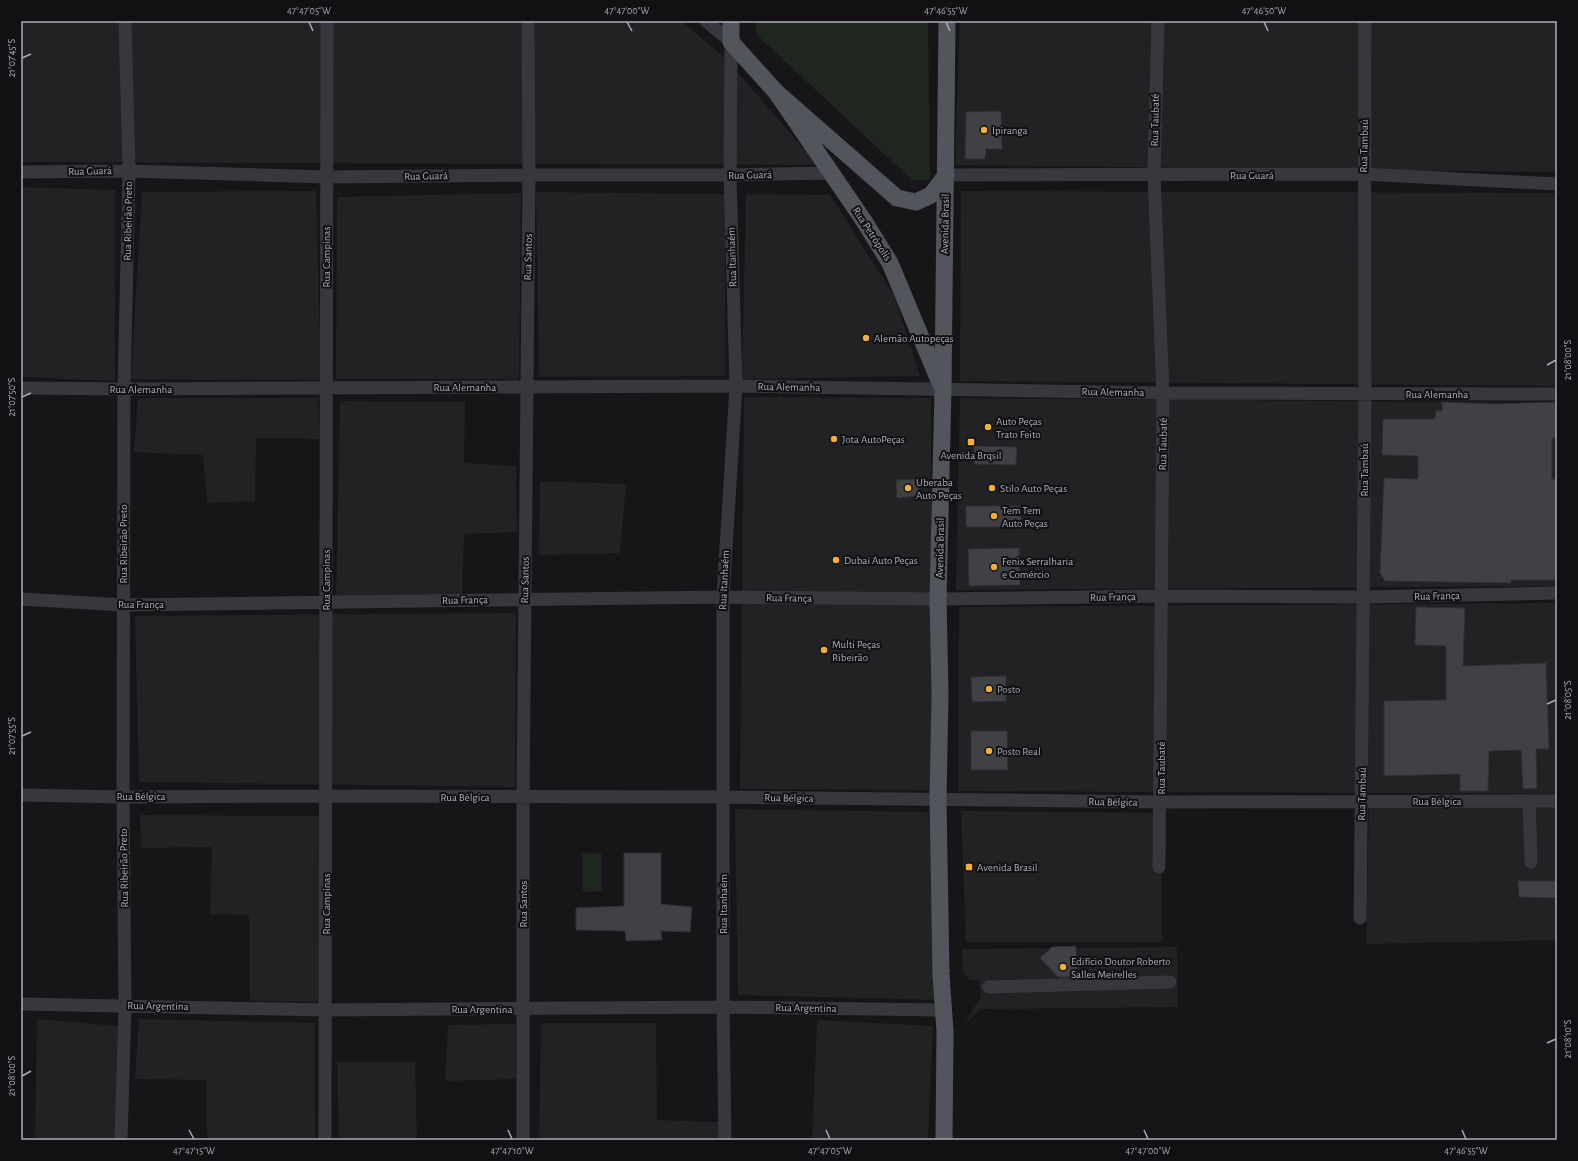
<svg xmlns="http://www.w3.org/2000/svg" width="1578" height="1161" viewBox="0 0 1578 1161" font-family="'Alegreya Sans',sans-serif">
<rect width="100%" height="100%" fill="#161618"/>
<path fill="#222225" d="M 21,21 L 681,21 L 725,58 L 818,165 L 21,162 Z
M 960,21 L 1557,21 L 1557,172 L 955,165 Z
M 21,187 L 115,190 L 115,381 L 21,377 Z
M 316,191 L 321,380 L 131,379 L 142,192 Z
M 961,191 L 1557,193 L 1557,386 L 960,381 Z
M 536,192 L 725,194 L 725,376 L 539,377 Z
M 521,193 L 519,379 L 336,379 L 337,197 Z
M 746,194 L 830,195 L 894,295 L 920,376 L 742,379 Z
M 744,397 L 931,398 L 931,790 L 740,789 Z
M 138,398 L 318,398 L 320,439 L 256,438 L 255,501 L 207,503 L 203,455 L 134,452 Z
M 960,398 L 1557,403 L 1557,586 L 956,590 Z
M 340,401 L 465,402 L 464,463 L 516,466 L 517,532 L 464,534 L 462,600 L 336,601 Z
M 540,481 L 626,484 L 620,553 L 539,555 Z
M 1557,603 L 1557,794 L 958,791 L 959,607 Z
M 516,613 L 515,787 L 139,782 L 135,616 Z
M 1369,807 L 1557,807 L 1557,940 L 1366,944 Z
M 735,809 L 929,812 L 936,1000 L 738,995 Z
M 961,811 L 1161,813 L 1162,942 L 966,942 Z
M 140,815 L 321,816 L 322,1002 L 250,1001 L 249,915 L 210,914 L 212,847 L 141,848 Z
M 1177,947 L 1178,1007 L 981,1009 L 964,1025 L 981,996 L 979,981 L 969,979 L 963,972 L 962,949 Z
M 37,1019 L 118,1026 L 117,1140 L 35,1140 Z
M 139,1019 L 315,1023 L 315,1140 L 207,1140 L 206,1080 L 135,1079 Z
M 817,1020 L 933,1026 L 928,1140 L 812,1140 Z
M 541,1023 L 656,1023 L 657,1120 L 719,1122 L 719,1140 L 539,1140 Z
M 516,1024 L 516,1079 L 445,1081 L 448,1025 Z
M 337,1062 L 415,1062 L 417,1140 L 339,1140 Z"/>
<path fill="#1e261f" d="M 755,21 L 928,21 L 930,180 L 912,180 L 757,35 Z
M 601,853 L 602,891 L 583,892 L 582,854 Z"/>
<path fill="#404145" stroke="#303034" d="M 1001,111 L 1002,149 L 986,149 L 985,159 L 965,159 L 966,112 Z
M 1442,402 L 1494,404 L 1557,402 L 1557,438 L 1552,438 L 1552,479 L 1557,480 L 1557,580 L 1511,580 L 1511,583 L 1385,581 L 1380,573 L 1384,478 L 1418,479 L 1418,456 L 1382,455 L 1383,419 L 1435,419 L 1436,411 L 1442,411 Z
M 974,446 L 1017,447 L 1016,465 L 974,464 Z
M 918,479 L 919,496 L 897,498 L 896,480 Z
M 966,506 L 1021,506 L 1021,527 L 966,527 Z
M 1019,548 L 1020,585 L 969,586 L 968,549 Z
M 1416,607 L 1465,608 L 1463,666 L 1546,663 L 1549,749 L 1536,749 L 1537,788 L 1523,789 L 1521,750 L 1489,751 L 1488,791 L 1460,791 L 1460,774 L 1384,776 L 1384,701 L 1446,700 L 1446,646 L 1415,645 Z
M 1006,676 L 1006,701 L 972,702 L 971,677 Z
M 971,731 L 1007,731 L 1008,770 L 971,770 Z
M 624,853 L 661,853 L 661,904 L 692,907 L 690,932 L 661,931 L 662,940 L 626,941 L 625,931 L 576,930 L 576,908 L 624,906 Z
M 1518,881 L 1557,881 L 1557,898 L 1519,897 Z
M 1076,946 L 1077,976 L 1073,975 L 1071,977 L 1058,977 L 1040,958 L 1052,947 Z"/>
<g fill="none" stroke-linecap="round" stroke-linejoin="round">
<path stroke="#37383d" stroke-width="13" d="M 706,21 L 731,42 L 730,175 L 736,386 L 723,597 L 723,1007 L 725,1140
M 1158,21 L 1154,175 L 1163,393 L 1159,867
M 21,172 L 129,171 L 326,177 L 529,175 L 730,175 L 831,173
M 946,175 L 1363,174 L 1557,184
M 21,388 L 124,389 L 736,386 L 1163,393 L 1557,394
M 21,599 L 123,605 L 723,597 L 938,599 L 1161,596 L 1364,597 L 1557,593
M 21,795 L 123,797 L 326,796 L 723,797 L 1161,802 L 1557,801
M 1529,801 L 1531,862
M 1360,918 C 1363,744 1364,570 1365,395 C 1365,270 1364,146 1365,21
M 989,987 L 1170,982
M 21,1004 L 325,1010 L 723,1007 L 943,1010
M 121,1140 L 125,1006 L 123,797 L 124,389 L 129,171 L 125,21
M 325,1140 L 327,21
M 523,1140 L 523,797 L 529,175 L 528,21"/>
<path stroke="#53555c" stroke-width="17" d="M 731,21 L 731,42 L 776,92 L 897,198 L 916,202 L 931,195 L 946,175
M 776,92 L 864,221 L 890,263 L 940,383
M 944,1140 L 945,1032 L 941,974 L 938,800 L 940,694 L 938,599 L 943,390 L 947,21"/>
</g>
<path fill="none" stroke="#a8adb8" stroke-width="1.5" d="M 309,22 L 313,31M 627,22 L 632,31M 946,22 L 950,31M 1264,22 L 1268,31M 22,58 L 31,54M 1547,365 L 1556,360M 22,397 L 31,393M 1547,704 L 1556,700M 22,736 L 31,732M 1547,1043 L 1556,1039M 22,1076 L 31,1071M 189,1130 L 194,1139M 508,1130 L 512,1139M 826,1130 L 830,1139M 1144,1130 L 1148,1139M 1462,1130 L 1466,1139"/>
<g fill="#f2b134" stroke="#111113" stroke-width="1.5">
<circle cx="984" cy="130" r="4"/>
<circle cx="866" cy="338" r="4"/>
<circle cx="988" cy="427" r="4"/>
<circle cx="834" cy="439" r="4"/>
<rect x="967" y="438" width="8" height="8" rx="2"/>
<circle cx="908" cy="488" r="4"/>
<circle cx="992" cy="488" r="4"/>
<circle cx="994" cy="516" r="4"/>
<circle cx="836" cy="560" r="4"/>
<circle cx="994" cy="567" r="4"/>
<circle cx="824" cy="650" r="4"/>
<circle cx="989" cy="689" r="4"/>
<circle cx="989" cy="751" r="4"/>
<rect x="965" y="863" width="8" height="8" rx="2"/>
<circle cx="1063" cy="967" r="4"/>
</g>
<g text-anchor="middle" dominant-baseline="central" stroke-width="4" stroke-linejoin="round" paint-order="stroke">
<g font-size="11" fill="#a8adb8" stroke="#111113">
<text transform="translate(1155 120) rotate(-89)">Rua Taubaté</text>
<text transform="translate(1364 146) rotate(-89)">Rua Tambaú</text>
<text transform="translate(90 171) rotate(-1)">Rua Guará</text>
<text transform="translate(750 175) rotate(-1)">Rua Guará</text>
<text x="1252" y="175">Rua Guará</text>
<text transform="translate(426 176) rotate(-1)">Rua Guará</text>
<text transform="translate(128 221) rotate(-89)">Rua Ribeirão Preto</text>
<text transform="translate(945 224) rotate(-89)">Avenida Brasil</text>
<text transform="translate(872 234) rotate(57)">Rua Petrópolis</text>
<text transform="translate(326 257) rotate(-90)">Rua Campinas</text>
<text transform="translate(528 257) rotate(-89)">Rua Santos</text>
<text transform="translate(732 257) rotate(-92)">Rua Itanhaém</text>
<text x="465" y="387">Rua Alemanha</text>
<text transform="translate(789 387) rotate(1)">Rua Alemanha</text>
<text x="141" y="389">Rua Alemanha</text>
<text transform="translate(1113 392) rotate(1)">Rua Alemanha</text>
<text x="1437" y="394">Rua Alemanha</text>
<text transform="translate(1163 444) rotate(-89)">Rua Taubaté</text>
<text transform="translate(1364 470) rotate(-90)">Rua Tambaú</text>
<text transform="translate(123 544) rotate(-90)">Rua Ribeirão Preto</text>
<text transform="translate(940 548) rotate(-89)">Avenida Brasil</text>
<text transform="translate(326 580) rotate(-90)">Rua Campinas</text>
<text transform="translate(525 580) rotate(-89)">Rua Santos</text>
<text transform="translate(724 580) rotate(-87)">Rua Itanhaém</text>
<text transform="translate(1437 596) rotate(-1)">Rua França</text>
<text transform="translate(1113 597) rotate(-1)">Rua França</text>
<text transform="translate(789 598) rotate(1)">Rua França</text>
<text transform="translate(465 600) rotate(-1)">Rua França</text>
<text x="141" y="604">Rua França</text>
<text transform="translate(1161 768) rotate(-90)">Rua Taubaté</text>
<text transform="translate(1362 794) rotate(-89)">Rua Tambaú</text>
<text x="141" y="796">Rua Bélgica</text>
<text x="465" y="797">Rua Bélgica</text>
<text transform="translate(789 798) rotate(1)">Rua Bélgica</text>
<text x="1437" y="801">Rua Bélgica</text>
<text transform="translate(1113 802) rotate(1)">Rua Bélgica</text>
<text transform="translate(124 868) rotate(-91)">Rua Ribeirão Preto</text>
<text transform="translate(326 904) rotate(-90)">Rua Campinas</text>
<text transform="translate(523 904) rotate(-90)">Rua Santos</text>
<text transform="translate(723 904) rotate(-90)">Rua Itanhaém</text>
<text transform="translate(158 1006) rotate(1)">Rua Argentina</text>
<text transform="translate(806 1008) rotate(1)">Rua Argentina</text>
<text x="482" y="1009">Rua Argentina</text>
</g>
<g font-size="11" fill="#a8adb8" stroke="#111113" text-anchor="start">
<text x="992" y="130">Ipiranga</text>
<text x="874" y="338">Alemão Autopeças</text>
<text x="996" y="421">Auto Peças<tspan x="996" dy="13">Trato Feito</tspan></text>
<text x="842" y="439">Jota AutoPeças</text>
<text x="971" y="455" text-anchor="middle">Avenida Brqsil</text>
<text x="916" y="482">Uberaba<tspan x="916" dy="13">Auto Peças</tspan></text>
<text x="1000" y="488">Stilo Auto Peças</text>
<text x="1002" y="510">Tem Tem<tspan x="1002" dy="13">Auto Peças</tspan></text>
<text x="844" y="560">Dubai Auto Peças</text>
<text x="1002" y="561">Fenix Serralharia<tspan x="1002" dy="13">e Comércio</tspan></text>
<text x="832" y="644">Multi Peças<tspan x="832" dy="13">Ribeirão</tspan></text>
<text x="997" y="689">Posto</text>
<text x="997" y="751">Posto Real</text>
<text x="977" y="867">Avenida Brasil</text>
<text x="1071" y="961">Edifício Doutor Roberto<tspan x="1071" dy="13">Salles Meirelles</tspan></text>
</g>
</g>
<rect width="1578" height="1161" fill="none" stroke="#111113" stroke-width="44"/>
<rect x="22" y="22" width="1534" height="1117" fill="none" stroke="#a8adb8" stroke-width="1.5"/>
<g font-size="10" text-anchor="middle" fill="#a8adb8">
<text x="309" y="14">47°47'05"W</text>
<text x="627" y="14">47°47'00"W</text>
<text x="946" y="14">47°46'55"W</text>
<text x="1264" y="14">47°46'50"W</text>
<text transform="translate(11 58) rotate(-90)" y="4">21°07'45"S</text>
<text transform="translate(1567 360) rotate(-90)" y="4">21°08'00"S</text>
<text transform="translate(11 397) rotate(-90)" y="4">21°07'50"S</text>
<text transform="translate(1567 700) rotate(-90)" y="4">21°08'05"S</text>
<text transform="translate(11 736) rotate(-90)" y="4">21°07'55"S</text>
<text transform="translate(1567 1039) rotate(-90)" y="4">21°08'10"S</text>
<text transform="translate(11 1076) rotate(-90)" y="4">21°08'00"S</text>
<text x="194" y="1154">47°47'15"W</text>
<text x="512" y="1154">47°47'10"W</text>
<text x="830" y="1154">47°47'05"W</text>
<text x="1148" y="1154">47°47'00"W</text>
<text x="1466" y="1154">47°46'55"W</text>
</g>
</svg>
